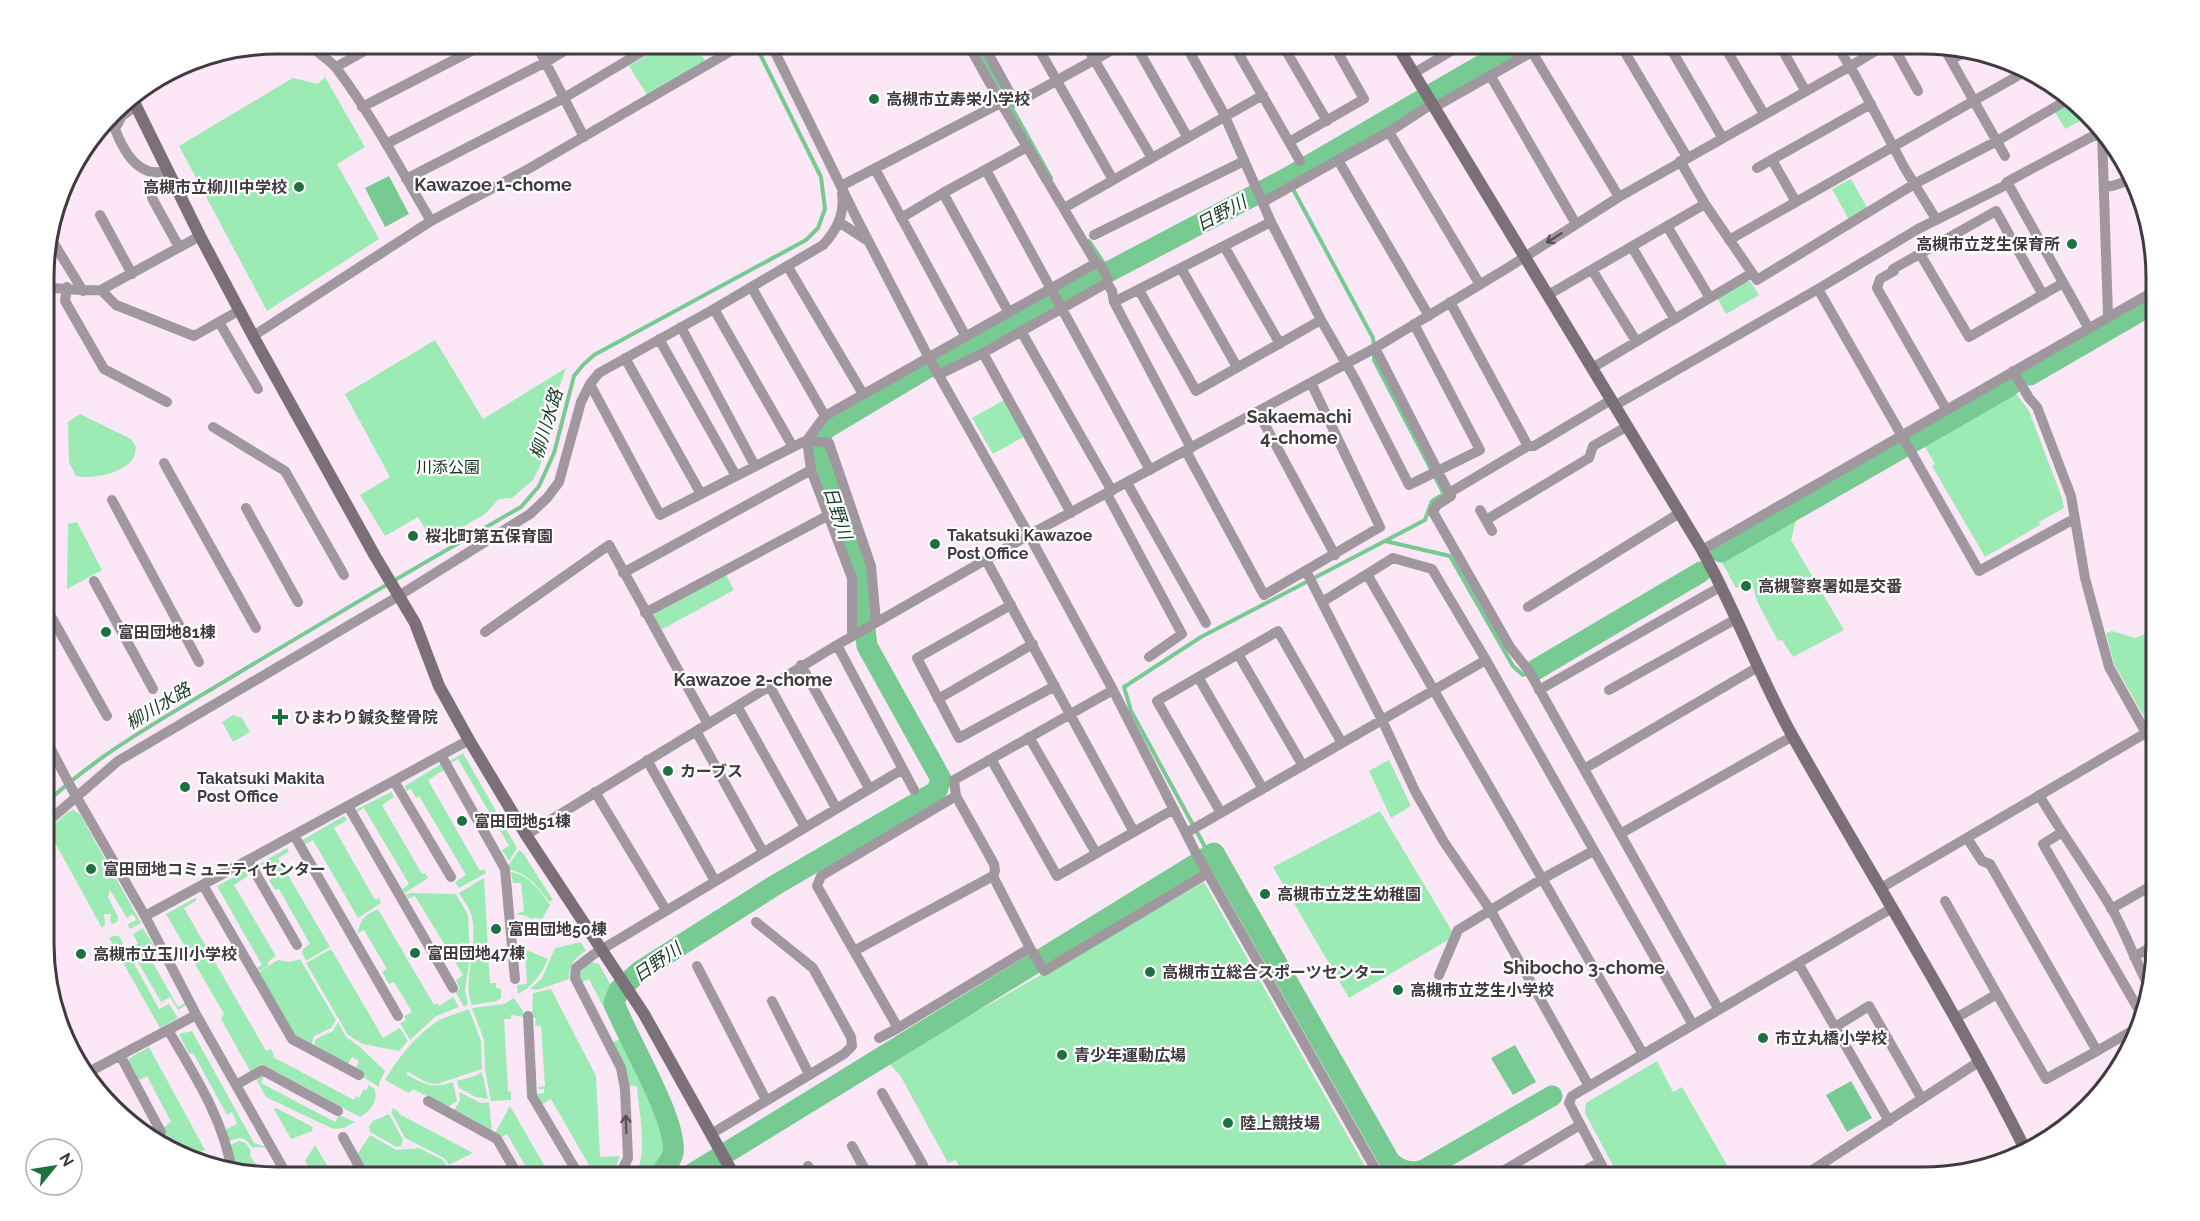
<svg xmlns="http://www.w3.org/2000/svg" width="2200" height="1221" viewBox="0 0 2200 1221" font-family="Raleway,'Noto Sans JP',sans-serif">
<rect width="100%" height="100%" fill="#fce7f7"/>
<path fill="#9cebb5" d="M 666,44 L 695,44 L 705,61 L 647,95 L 629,66 Z
M 325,77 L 365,147 L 337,164 L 379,239 L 267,311 L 179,146 L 293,78 L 318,84 Z
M 2070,103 L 2086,118 L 2065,129 L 2055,112 Z
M 1851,179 L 1868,209 L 1849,220 L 1832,189 Z
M 1746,281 L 1751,282 L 1759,295 L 1726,314 L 1717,298 Z
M 435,340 L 483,419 L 566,368 L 560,385 L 540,466 L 533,480 L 512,498 L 499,499 L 485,514 L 434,544 L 418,517 L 385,536 L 360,495 L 390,477 L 345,394 Z
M 2012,388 L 2029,411 L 2062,498 L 2064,508 L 2039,522 L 2040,525 L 1985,557 L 1932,466 L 1935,464 L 1921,440 Z
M 1006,399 L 1025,436 L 993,454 L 972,418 Z
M 80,414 L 131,439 L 136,447 C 135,450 136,454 134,457 C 126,473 91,480 76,476 L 69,462 L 68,422 Z
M 1793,514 L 1796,520 L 1791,540 L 1844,630 L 1793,657 L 1782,640 L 1778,641 L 1757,601 L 1751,580 L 1736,588 L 1720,559 L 1721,556 Z
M 77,522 L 102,570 L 67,589 L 68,524 Z
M 726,575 L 734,590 L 661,630 L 654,618 L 655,613 Z
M 2156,629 L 2156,714 L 2146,720 L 2114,664 L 2106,633 L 2112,631 L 2135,638 Z
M 233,715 L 242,718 L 250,732 L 233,742 L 222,722 Z
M 463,753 L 517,848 L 509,861 L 502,850 L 509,846 L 458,759 L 451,763 L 450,761 Z
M 1389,760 L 1411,806 L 1391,818 L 1369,771 Z
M 441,764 L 444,770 L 428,780 L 480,871 L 484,869 L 486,873 L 459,888 L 455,882 L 466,875 L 419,796 L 416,798 L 411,789 L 406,791 L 405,786 Z
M 391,792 L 394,797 L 382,805 L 422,874 L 425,873 L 428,878 L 405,893 L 402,889 L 409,884 L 364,808 L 357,812 L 357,809 Z
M 73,810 L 80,814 L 141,923 L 130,929 L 127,924 L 135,921 L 136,918 L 132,914 L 127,918 L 110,890 L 108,897 L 118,917 L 117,922 L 112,924 L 110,921 L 111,914 L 104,914 L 105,925 L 102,928 L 48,830 L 68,812 Z
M 1380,811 L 1455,936 L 1349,998 L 1273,867 Z
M 344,816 L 347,820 L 334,828 L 375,900 L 379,898 L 381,903 L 358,918 L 313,840 L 304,845 L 301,841 Z
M 287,848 L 289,852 L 278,858 L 330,947 L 306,961 L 302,953 L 303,949 L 310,944 L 279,889 L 275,890 L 269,880 L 273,878 L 266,866 L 258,870 L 256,866 Z
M 519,850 L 523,853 L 553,900 L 549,902 C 538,886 526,872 506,869 Z
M 245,871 L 248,876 L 234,885 L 276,956 L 269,961 L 268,966 L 257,972 L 255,969 L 262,965 L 217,886 Z
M 511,872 C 528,874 541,892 550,905 L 542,919 L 534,918 L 531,919 L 527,916 L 516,914 L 524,911 L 521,883 L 513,883 Z
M 484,878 L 490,983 L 496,983 L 496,988 L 501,989 L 501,998 L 497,1001 L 472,1005 C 461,984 480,941 471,914 C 469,907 463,900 459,893 Z
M 1204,882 L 1371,1177 L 964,1177 L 956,1160 L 948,1163 L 900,1075 L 888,1062 Z
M 410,893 L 456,894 L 468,915 L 470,957 L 465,990 L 468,1004 L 464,1007 L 455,991 L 460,989 L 456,980 L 463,975 L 415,896 L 408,899 L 406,895 Z
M 195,898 L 197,900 L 184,908 L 266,1051 L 271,1049 L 274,1054 L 273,1057 L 354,1100 L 356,1096 L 359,1098 L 364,1089 L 367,1090 L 368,1085 L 375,1089 C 378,1102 370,1111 360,1117 L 262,1064 L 250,1071 L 221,1019 L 224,1014 L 166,914 Z
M 378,909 L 434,1005 L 437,1003 L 439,1006 L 453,997 L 459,1007 L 436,1016 L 410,1040 L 400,1023 L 406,1020 L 404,1016 L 412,1012 L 394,982 L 389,984 L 382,972 L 387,969 L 364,930 L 358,933 C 361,918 365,915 378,909 Z
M 143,928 L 158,953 L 150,958 L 178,1007 L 185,1003 L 186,1005 L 178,1010 L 170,997 L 161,1002 L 130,948 L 138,944 L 133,934 Z
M 113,936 L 119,936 L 159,1009 L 169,1004 L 178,1018 L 160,1028 L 109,938 Z
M 581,942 L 586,951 C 574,958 570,964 569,979 L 537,990 L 530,989 L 542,978 L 555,948 Z
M 517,946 L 548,959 C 542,974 532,987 518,994 L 517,985 L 527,984 L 525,952 L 517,952 Z
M 331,949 L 383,1038 L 400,1028 L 408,1041 L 399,1051 L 363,1044 L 348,1035 L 306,963 Z
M 300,959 L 336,1020 L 331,1028 L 314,1036 L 312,1044 L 300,1039 L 292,1033 L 258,973 L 278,960 L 290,962 Z
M 592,962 L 599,964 L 614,991 L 611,1014 L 663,1122 C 666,1130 671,1142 669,1151 C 666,1168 649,1177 634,1177 C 649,1155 639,1113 637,1087 L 628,1085 L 612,1043 L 620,1039 L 589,979 L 582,982 C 577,972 584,967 592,962 Z
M 551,989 L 596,1076 L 600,1157 L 620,1156 L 616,1167 L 598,1177 L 589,1177 L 594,1174 L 551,1099 L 541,1105 L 536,1094 L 544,1093 L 544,1089 L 539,1089 L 538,1087 L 545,1086 L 541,1026 L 535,1026 L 536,1018 L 532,1017 L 533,993 Z
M 514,998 L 523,1011 L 524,1017 L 511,1015 L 511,1019 L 504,1019 L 508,1091 L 511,1092 L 511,1100 L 491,1101 L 485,1070 L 484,1040 L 472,1008 L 504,1004 Z
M 469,1009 L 481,1041 L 482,1069 L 437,1084 L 428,1083 L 408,1072 L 406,1074 C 425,1085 432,1089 453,1082 L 457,1101 L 448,1107 L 413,1089 L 409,1093 L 385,1080 C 398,1058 416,1035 438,1021 C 447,1016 459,1013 469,1009 Z
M 338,1022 L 346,1037 L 360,1047 L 385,1071 L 379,1083 L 379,1087 L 354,1071 L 359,1061 L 352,1057 L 347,1066 L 313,1048 L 316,1039 L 333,1031 Z
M 192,1031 L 254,1143 L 269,1148 L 252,1147 L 245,1139 L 239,1138 L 229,1141 L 225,1130 L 237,1124 L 232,1112 L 227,1115 L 193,1053 L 189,1054 L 179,1034 Z
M 149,1047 L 205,1150 L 186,1157 L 171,1151 L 161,1129 L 171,1122 L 147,1076 L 139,1080 L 128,1059 Z
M 1657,1061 L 1673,1092 L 1682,1087 L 1734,1177 L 1619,1177 L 1585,1113 L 1586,1103 Z
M 482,1072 L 488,1099 L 476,1097 L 459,1088 L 457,1081 L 475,1076 Z
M 259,1075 L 264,1076 L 261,1083 L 335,1122 L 339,1115 L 355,1122 L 344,1128 L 333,1129 L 266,1097 L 255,1077 Z
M 459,1092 L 481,1103 L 489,1102 L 492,1132 L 453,1112 L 460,1100 Z
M 510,1106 L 551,1177 L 532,1177 L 507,1134 L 498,1139 L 494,1135 Z
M 276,1108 L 313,1127 L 312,1131 L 291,1139 L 274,1109 Z
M 393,1108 L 399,1112 L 399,1114 L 473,1153 L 449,1165 L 444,1158 L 405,1138 L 391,1112 Z
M 389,1114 L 403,1140 L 401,1146 L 397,1147 L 370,1132 L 369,1127 L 373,1121 Z
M 370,1135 L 396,1150 L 419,1148 L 443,1160 L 447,1167 L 429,1177 L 368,1177 L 357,1155 Z
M 239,1141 L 246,1143 L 251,1151 L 250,1156 L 256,1164 L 253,1174 L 245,1173 L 244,1169 L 235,1170 L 230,1145 Z
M 315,1145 L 334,1177 L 315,1177 L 305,1161 Z"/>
<path fill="#76ca92" d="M 389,176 L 409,214 L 385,227 L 365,188 Z
M 1515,1045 L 1536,1082 L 1513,1095 L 1491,1058 Z
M 1851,1081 L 1872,1118 L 1847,1132 L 1826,1095 Z
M 680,1142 L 679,1166 L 683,1170 L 688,1169 L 704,1159 L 709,1168 L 694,1177 L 652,1177 C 664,1167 669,1159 670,1143 Z"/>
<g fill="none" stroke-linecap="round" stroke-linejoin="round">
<path stroke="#76ca92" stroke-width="4" d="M 976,44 L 1051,178
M 1287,178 L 1373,338 L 1374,347
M 1089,241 L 1105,265
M 1374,354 L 1374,360 L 1444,494 L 1432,501 L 1425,520 L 1385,541
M 45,804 C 100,752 166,717 230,678 C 326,620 423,563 521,507 L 539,486 L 554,453 L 574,376 L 583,365 L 594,355 L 806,240 L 818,228 L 825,209 L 821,177 L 755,44
M 1210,856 L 1131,711 L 1124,687 L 1201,637 L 1385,541 L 1450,556 L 1513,666 L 1523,675 L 1535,670"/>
<path stroke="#76ca92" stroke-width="21" d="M 2030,375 L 2156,302
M 1721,552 L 2010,386
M 1535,670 L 1701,572
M 664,1169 C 667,1165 672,1159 673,1153 C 678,1121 627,1038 614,1003 L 619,990 L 640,971 L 777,884 L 937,791 L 941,779 L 867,646 L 858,573 L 820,456 L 818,442 L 825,429 L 939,361 L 1287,178 L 1518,44
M 687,1177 L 1214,853 L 1390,1162 C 1400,1171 1409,1173 1422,1171 L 1552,1096"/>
<path stroke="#a1989f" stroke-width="10" d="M 311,44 C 318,55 330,59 337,69 C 373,117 401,170 431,221
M 536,44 L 584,137
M 771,44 L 857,219 L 929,358 L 1029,535 L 1113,690 L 1196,853 L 1380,1177
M 983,44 L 1012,97
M 1036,44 L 1113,180
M 1085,44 L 1152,158
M 1135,44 L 1188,138
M 1185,44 L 1223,112 L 1271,222 L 1321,320 L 1356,381 L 1409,485 L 1480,450 L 1414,324
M 1233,44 L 1300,161
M 1282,44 L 1327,121
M 1620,44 L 1687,157
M 1668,44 L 1722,137
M 1723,44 L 1764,114
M 1779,44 L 1805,90
M 1836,44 L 1855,75 L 1904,167 L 1936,219
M 1892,44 L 1918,91
M 1943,46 L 2005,156
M 1532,52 L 1619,197
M 1951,60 L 1969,50
M 336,67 L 377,44
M 1414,73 L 1463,44
M 1490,75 L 1576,224
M 136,106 L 122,116 L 115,129 C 121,145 131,165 148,171 C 154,173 162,172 169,172
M 362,107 L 485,44
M 1435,107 L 1546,44
M 1389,132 L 1479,283
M 2102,134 L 2108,316
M 1289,142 L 1364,99 L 1333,44
M 386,144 L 546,62 L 576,44
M 1338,160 L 1389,132 L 1433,103
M 1772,160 L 1796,202
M 1680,161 L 1705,204 L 1757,280 L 1916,183 L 1997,141 L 2067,100
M 1757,168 L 1871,104
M 875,169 L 966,337
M 986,170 L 1150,470
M 406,179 L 564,98 L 655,44
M 2130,180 L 2146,211
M 2007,182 L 2088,327
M 841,186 L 1012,97 L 1016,103 L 1123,44
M 2104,187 L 2112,186 L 2133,179
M 943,193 L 1009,313
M 152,198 L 179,247
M 1263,202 L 1338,160 L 1429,316
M 1064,208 L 1263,95
M 100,215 L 132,274
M 901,218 L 943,193 L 1027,147
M 839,222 L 868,241
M 1667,226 L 1710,298
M 1094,235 L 1244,161
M 50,237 L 83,291
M 1729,240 L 2028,70
M 1224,246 L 1280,344
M 1632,247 L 1674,318
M 1920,254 L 1969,337 L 2063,283
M 1096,263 L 1101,266 L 1108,279 L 1107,283 L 1112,291 L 1114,302 L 1191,448
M 788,267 L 863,394
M 1181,268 L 1237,367
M 1592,270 L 1636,341
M 45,287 C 64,289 83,291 101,290 L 200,236
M 67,287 L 65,301 L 104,369 L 167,402
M 752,288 L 825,416
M 1818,289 L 1979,571 L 2074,519
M 101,290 L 116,305 L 194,336 L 240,310
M 1139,290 L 1196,391 L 1321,320
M 1548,295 L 1705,204
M 1114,302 L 1271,222
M 1450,302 L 1528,446
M 714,309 L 793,447 L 807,440 L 829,443 L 871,566 L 876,622
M 219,322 L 258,389
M 681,327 L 755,466
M 1021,331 L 1112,491
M 253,336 L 431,221 L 523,172 L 743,44
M 659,339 L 736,476
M 1375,348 L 1449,493
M 983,353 L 1071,513
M 625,358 L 701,494
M 1592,368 L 1752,273
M 2013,371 L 2029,398 L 2037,407 L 2071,496 L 2085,578 L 2109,667 L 2146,733
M 938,375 L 983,353 L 1107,283
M 590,384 L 660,515 L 793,447
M 1611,400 L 1534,446 L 1528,446 L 1449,493 L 1451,496 L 1437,505 L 1433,512 L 1510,647 L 1529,671 L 1719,1010
M 1614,406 L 1818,289 L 1918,229 L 2004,186 L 2007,182 L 2091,137 L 2103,134
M 1946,409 L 1877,288 L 1880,279 L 1894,271 L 1893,269 L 1996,211 L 2043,295
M 1258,412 L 1335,555
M 213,427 L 285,471 L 344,575
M 1186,451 L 1264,595 L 1380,527 L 1311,383
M 164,463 L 256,628
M 1127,483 L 1206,623
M 1107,494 L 1182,634 L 1149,657
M 112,500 L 199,662
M 246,508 L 298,602
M 1480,510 L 1492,531
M 49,518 L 48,611 L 107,716
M 1486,520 L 1589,458 L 1593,446 L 1626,427
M 1702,550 L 2156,290
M 986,560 L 1134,832
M 1306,571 L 1382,720 L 1415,791 L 1444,842 L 1491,911 L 1589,1086
M 623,573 L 811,470
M 1367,574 L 1643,1054
M 94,581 L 153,689
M 1322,602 L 1393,558 L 1432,569 L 1486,660 L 1693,1025
M 1011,605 L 917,658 L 959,738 L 1055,686
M 1528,607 L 1678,514
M 645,613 L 829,515
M 485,632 L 609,545 L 708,724
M 852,636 L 852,578 L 811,470 L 807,440 L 825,416 L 1096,263 L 1001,103 L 968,44
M 837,645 L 914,790
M 1238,654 L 1303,766
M 801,665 L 869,788
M 1198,677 L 1263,789
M 769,685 L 836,808
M 1539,690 L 1722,586
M 1609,690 L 1736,619
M 938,699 L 1033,644
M 737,706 L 805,827
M 696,731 L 763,852
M 1029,737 L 1096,853
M 45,738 L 72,789 L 145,916 L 198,1018 L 288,1177
M 441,755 L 505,869 L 515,979
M 991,759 L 1057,876 L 1174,809
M 647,760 L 715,881
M 1584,769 L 1758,667
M 394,781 L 451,877
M 595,792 L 666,910
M 2039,795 C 2062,834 2089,871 2112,909 C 2126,934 2135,960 2148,985
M 956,796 L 994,864 L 995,871 L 993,876 L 997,884 L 1030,948 L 1044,971 L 1208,873
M 348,806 L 453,988
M 1221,813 L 1157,701 L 1278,631 L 1342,743
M 45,824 L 118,761 L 392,600 L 530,514 L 547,498 L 559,482 L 581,402 L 590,384 L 599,373 L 714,309 L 823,245 C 836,231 845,213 842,194
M 1186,833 L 1486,660
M 2061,833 L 2043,844 L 2140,1012
M 1620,834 L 1793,736
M 294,835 L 398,1016
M 526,835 L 837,645 L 1029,535 L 1375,348 L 1509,267 L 1619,197 L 1849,67 L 1887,44
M 248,860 L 297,945
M 993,876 L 854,951 L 817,886 L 821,876 L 956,796 L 954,780 L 1113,690
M 203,885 L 292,1039 L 359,1075
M 1881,888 L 2156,727
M 1945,901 L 1997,994
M 2111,909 L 2156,883
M 145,916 L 469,740
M 854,951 L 898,1028 L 1030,948
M 2134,957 L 2156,944
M 1798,963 L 1889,1121
M 697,966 L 766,1100
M 1439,975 L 1458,930 L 1542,879 L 1593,851
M 772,1001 L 809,1074
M 528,1016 L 532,1096 L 580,1177
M 1956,1018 L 1997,994 L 2046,1079 L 2097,1051 L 1990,864 L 1982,861 L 1967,838
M 1835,1027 L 1869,1006 L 1922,1099
M 168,1030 C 194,1074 224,1120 232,1172
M 879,1038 L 898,1028
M 2097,1051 L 2135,1029
M 120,1055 L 161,1132
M 83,1075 L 196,1015
M 236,1085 L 262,1070 L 338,1111
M 882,1093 L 923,1165 L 908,1177
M 428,1101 L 497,1139 L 519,1177
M 711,1134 L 844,1054 L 852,1046 L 851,1037 L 813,968 L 756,922
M 343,1137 L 365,1177
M 852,1146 L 869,1177
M 808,1166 L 815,1177
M 1814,1169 L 1980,1061
M 613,1177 L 621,1172 L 628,1158 L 625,1089 L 621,1068 L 575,978 L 576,968 L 594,954 L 903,769
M 1493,1177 L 1580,1125
M 1573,1177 L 1600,1162
M 1608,1177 L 1569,1103 L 1572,1096 L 1892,908"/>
<path stroke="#7b6f78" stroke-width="12" d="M 1396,44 L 1702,550 C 1736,611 1759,676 1793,737 C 1871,875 1955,1009 2026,1151
M 131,96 L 200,236 L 253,336 L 375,556 L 415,623 L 439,686 L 469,740 L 526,835 L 644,1014 L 735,1177"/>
</g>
<defs><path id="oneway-shaft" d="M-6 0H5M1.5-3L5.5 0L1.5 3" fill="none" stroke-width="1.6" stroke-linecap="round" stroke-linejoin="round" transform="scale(1.5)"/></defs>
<g stroke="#595258">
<use href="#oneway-shaft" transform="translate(1554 238) rotate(148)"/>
<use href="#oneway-shaft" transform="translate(626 1124) rotate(-92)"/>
</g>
<g fill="#1e7041" stroke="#fff" stroke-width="2">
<circle cx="874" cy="99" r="6"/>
<circle cx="299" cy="187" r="6"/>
<circle cx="2072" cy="244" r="6"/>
<circle cx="413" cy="536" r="6"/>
<circle cx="935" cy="544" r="6"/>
<circle cx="1746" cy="586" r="6"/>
<circle cx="106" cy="632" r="6"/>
<path d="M277 708h6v6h6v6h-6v6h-6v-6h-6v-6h6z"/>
<circle cx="668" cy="771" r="6"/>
<circle cx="185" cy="787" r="6"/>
<circle cx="462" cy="821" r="6"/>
<circle cx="91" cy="869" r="6"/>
<circle cx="1265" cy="894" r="6"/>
<circle cx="496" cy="929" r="6"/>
<circle cx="415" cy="953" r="6"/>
<circle cx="81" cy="954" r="6"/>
<circle cx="1150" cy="972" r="6"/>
<circle cx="1398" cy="990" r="6"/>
<circle cx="1763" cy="1038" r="6"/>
<circle cx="1062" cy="1055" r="6"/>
<circle cx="1228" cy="1123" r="6"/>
</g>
<g text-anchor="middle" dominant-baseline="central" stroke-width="4.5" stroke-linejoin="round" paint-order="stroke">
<g font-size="16" font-weight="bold" fill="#413a40" stroke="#fff" text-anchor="start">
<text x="886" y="99">高槻市立寿栄小学校</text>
<text x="287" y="187" text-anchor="end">高槻市立柳川中学校</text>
<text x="2060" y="244" text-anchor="end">高槻市立芝生保育所</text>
<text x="947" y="535">Takatsuki Kawazoe<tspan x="947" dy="18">Post Office</tspan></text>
<text x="425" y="536">桜北町第五保育園</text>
<text x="1758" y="586">高槻警察署如是交番</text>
<text x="118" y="632">富田団地81棟</text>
<text x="294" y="717">ひまわり鍼灸整骨院</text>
<text x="680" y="771">カーブス</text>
<text x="197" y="778">Takatsuki Makita<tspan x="197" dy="18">Post Office</tspan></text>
<text x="474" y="821">富田団地51棟</text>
<text x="103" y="869">富田団地コミュニティセンター</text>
<text x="1277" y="894">高槻市立芝生幼稚園</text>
<text x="508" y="929">富田団地50棟</text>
<text x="427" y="953">富田団地47棟</text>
<text x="93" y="954">高槻市立玉川小学校</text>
<text x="1162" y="972">高槻市立総合スポーツセンター</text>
<text x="1410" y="990">高槻市立芝生小学校</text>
<text x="1775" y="1038">市立丸橋小学校</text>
<text x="1074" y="1055">青少年運動広場</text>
<text x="1240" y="1123">陸上競技場</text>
</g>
<g font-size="16" fill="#0d321c" stroke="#fff">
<text x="448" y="467">川添公園</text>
</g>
<g font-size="18" font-weight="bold" fill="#413a40" stroke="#fff">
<text x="493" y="184">Kawazoe 1-chome</text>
<text x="1299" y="416">Sakaemachi<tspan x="1299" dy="21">4-chome</tspan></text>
<text x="753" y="679">Kawazoe 2-chome</text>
<text x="1584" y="967">Shibocho 3-chome</text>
</g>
<g font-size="18" font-style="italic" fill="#183c25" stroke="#fff">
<text transform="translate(1221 213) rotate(-28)">日野川</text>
<text transform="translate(546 424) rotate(-73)">柳川水路</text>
<text transform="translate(838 513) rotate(72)">日野川</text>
<text transform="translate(158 706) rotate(-31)">柳川水路</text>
<text transform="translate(657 962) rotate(-35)">日野川</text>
</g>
</g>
<path d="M0 0H2200V1221H0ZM277 54H1923A223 223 0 0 1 2146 277V944A223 223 0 0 1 1923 1167H277A223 223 0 0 1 54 944V277A223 223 0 0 1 277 54Z" fill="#fff" fill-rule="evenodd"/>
<path fill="none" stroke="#413a40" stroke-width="3" d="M277 54H1923A223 223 0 0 1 2146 277V944A223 223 0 0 1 1923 1167H277A223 223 0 0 1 54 944V277A223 223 0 0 1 277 54Z"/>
<g transform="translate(54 1167) rotate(60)"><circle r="28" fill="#ffffff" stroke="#b3b0b3" stroke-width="1.5"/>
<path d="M0-4.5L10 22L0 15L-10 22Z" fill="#1e7041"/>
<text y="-9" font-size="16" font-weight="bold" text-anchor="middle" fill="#413a40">N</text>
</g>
</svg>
